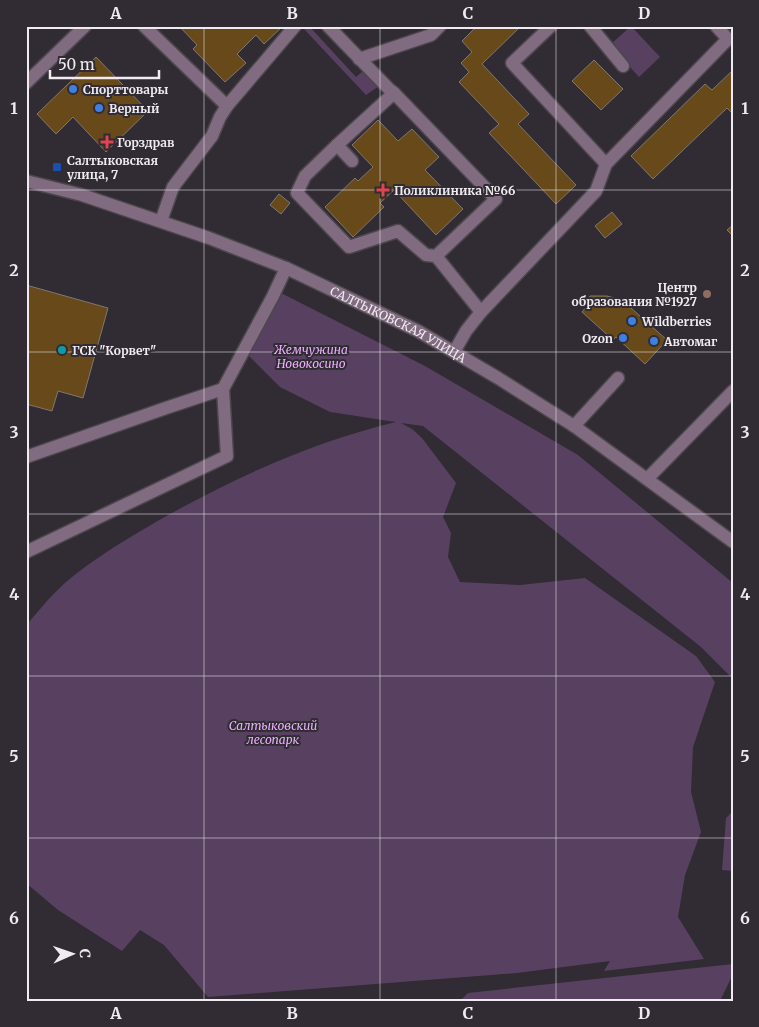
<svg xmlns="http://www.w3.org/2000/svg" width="759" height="1027" viewBox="0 0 759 1027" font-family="Merriweather,serif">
<rect width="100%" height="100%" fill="#312b33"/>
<path fill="#584060" d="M 306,26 L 309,26 L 356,77 L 363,71 L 379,86 L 366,95 L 303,28 Z
M 631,26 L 660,57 L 639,77 L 610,45 Z
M 281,293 L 425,366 L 578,455 L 733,583 L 733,679 L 701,647 L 423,426 L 401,423 L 412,429 L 422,438 L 456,483 L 443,517 L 451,533 L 448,557 L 460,582 L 520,585 L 585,578 L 696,656 L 715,682 L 693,747 L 691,792 L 701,832 L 685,875 L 678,917 L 704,959 L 604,971 L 610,961 L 517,973 L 208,997 L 164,945 L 140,930 L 122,951 L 58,910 L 26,883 L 26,625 C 39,611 51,595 65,583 C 89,562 117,545 144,529 C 222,483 308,443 396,422 L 330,412 L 280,387 L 249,356 Z
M 733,811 L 733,871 L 722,870 L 726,818 Z
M 733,964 L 733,974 L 720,1001 L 460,1001 L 468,993 Z"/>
<path fill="#68491a" stroke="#7f786f" d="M 179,26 L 283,26 L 264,44 L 256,35 L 237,54 L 246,63 L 225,82 L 193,49 L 197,45 Z
M 477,26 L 521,26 L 482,64 L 529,114 L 518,124 L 576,185 L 556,204 L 489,133 L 499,124 L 459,82 L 469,72 L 461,63 L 472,52 L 462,41 Z
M 96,57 L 148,111 L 106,152 L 73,117 L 56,134 L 37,114 Z
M 594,60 L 623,89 L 601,110 L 572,81 Z
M 733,70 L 733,113 L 732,113 L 727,108 L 653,179 L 631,156 L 705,84 L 712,90 Z
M 378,120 L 398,141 L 412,129 L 439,157 L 425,170 L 463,209 L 436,235 L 394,190 L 380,203 L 384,207 L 353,237 L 325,207 L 355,178 L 358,181 L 373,167 L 352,145 Z
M 279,194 L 290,203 L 281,214 L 270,205 Z
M 612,212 L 622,224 L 605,238 L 595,226 Z
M 733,225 L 733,236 L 727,230 Z
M 26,285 L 108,308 L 83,398 L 58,391 L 52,411 L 26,404 Z
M 590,296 L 607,296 L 618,299 L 631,308 L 667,340 L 645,364 L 616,337 L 613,340 L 582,312 L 587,306 L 584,303 Z"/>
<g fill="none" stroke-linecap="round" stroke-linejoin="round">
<defs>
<g id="minor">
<path d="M 144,26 L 227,106"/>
<path d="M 328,26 L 389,89 L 394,93 L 496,199 L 436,256 L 481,312"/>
<path d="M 551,26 L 512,63 L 606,164"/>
<path d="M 590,26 L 623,66"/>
<path d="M 359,59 L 431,35 L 440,26"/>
<path d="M 26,83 L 85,26"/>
<path d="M 337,145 L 305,176 L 297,193 L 349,247 L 398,231 L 426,255 L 436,256"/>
<path d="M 352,161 L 337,145 L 394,93"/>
<path id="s1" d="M 26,181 L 82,195 L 209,238 L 286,268 L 418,331 L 498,378 L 574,426 L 733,542"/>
<path d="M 161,221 L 173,187 L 212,136 L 220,117 L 227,106 L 295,26"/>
<path d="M 454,352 L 466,331 L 481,312 L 596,191 L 606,164 L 728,39 L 716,26"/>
<path d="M 574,426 L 618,378"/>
<path d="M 26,457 L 166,408 L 223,389 L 273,296 L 286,268"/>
<path d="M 647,479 L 733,391"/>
<path d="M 26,552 L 227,456 L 223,389"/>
</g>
</defs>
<use href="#minor" stroke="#4c464d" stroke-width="15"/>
<use href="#minor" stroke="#816b81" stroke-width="12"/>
</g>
<path fill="none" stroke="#efebf0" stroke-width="1" stroke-opacity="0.55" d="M 204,26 L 204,1001M 380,26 L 380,1001M 556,26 L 556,1001M 26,190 L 733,190M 26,352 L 733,352M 26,514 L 733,514M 26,676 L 733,676M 26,838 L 733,838"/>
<g fill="#3f7fe0" stroke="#312b33" stroke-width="2">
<circle cx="73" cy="89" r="5"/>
<circle cx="99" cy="108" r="5"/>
<circle cx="632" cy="321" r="5"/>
<circle cx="623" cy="338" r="5"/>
<circle cx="654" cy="341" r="5"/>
</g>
<g fill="#e0444e" stroke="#312b33" stroke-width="2">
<path d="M104.5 134.5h5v5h5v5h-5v5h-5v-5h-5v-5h5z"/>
<path d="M380.5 182.5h5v5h5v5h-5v5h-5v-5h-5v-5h5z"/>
</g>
<rect fill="#1a4fb4" stroke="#312b33" stroke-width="2" x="52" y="162" width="10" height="10" rx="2.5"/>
<circle fill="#8d6e63" stroke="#312b33" stroke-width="2" cx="707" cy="294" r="5"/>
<circle fill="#0f9aa8" stroke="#312b33" stroke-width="2" cx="62" cy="350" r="5"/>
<g text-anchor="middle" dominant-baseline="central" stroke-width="4" stroke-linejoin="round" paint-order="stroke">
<g font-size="12" font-weight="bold" fill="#efebf0" stroke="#312b33" text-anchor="start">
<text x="83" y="89">Спорттовары</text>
<text x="109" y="108">Верный</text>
<text x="117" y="142">Горздрав</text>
<text x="67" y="160">Салтыковская<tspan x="67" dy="14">улица, 7</tspan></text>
<text x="394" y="190">Поликлиника №66</text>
<text x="697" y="287" text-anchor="end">Центр<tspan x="697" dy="14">образования №1927</tspan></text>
<text x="642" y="321">Wildberries</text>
<text x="613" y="338" text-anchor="end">Ozon</text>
<text x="664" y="341">Автомаг</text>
<text x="72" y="350">ГСК "Корвет"</text>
</g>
<g font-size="12" fill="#efebf0" stroke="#312b33">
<text stroke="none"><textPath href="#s1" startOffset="400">САЛТЫКОВСКАЯ УЛИЦА</textPath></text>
</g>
<g font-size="12" font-style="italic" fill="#ebaffd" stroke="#312b33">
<text x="311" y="349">Жемчужина<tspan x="311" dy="14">Новокосино</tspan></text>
<text x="273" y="725">Салтыковский<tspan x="273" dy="14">лесопарк</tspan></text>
</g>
</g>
<rect width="759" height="1027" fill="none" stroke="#312b33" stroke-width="55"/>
<g transform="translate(72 954) rotate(88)" stroke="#312b33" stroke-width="4" paint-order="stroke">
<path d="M0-4L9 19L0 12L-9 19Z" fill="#efebf0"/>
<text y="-8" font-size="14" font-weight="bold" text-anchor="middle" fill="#efebf0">С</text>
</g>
<path d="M50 70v8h109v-8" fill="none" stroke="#efebf0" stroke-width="2.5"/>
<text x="58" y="70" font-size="15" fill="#efebf0" stroke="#312b33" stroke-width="4" paint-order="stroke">50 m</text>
<rect x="28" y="28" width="704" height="972" fill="none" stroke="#efebf0" stroke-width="2"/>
<g font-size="16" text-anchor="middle" font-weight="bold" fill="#efebf0">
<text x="116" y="19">A</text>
<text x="292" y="19">B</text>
<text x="468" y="19">C</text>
<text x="644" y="19">D</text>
<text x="14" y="114">1</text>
<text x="745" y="114">1</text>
<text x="14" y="276">2</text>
<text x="745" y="276">2</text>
<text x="14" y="438">3</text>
<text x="745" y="438">3</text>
<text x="14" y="600">4</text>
<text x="745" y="600">4</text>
<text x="14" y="762">5</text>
<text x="745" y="762">5</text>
<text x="14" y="924">6</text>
<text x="745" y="924">6</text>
<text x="116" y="1019">A</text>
<text x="292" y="1019">B</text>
<text x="468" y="1019">C</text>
<text x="644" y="1019">D</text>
</g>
</svg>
